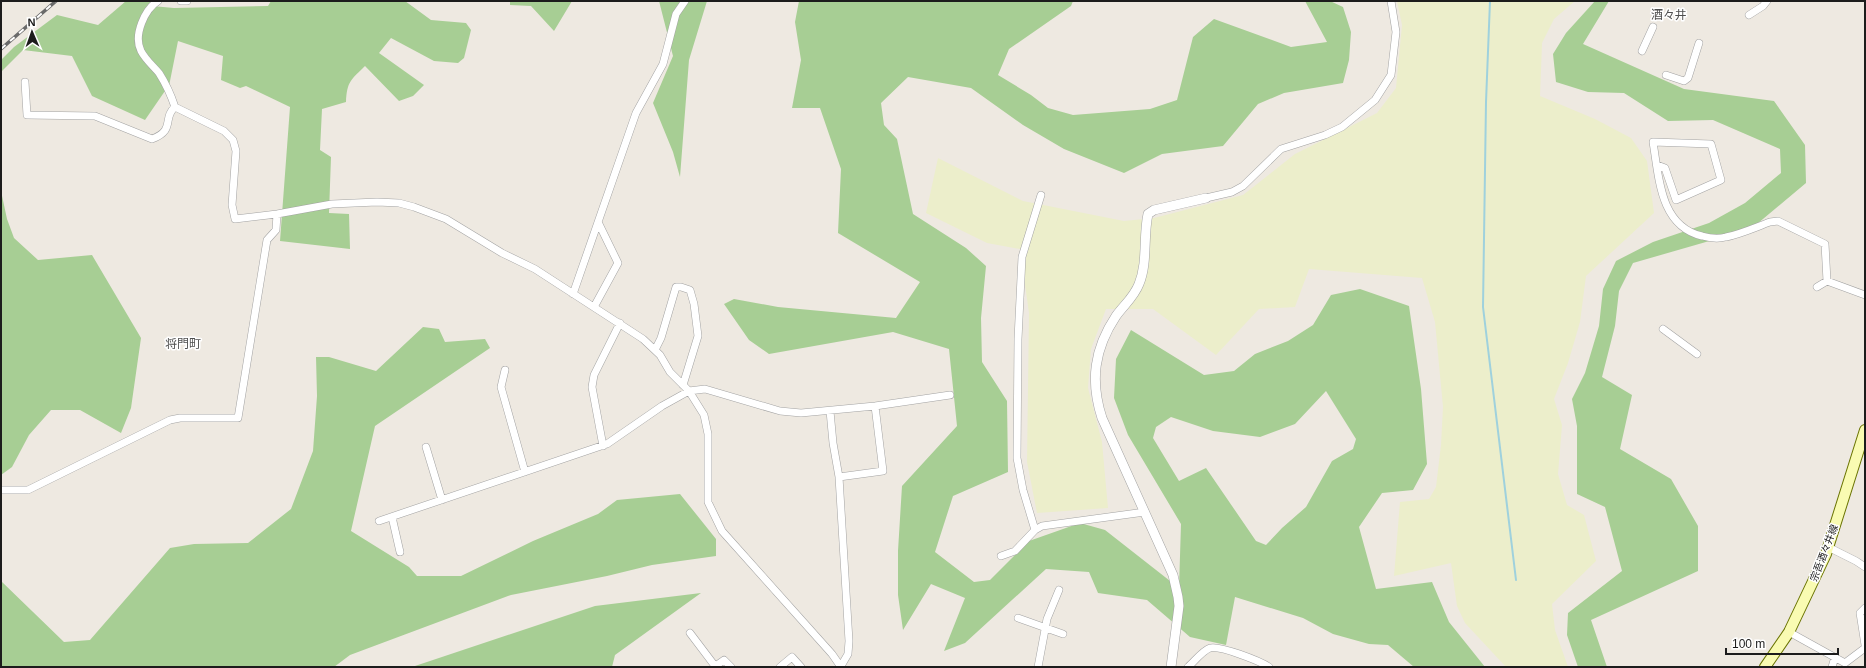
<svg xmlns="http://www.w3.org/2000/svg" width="1866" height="668" viewBox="0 0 1866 668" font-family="Arial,'Noto Sans JP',sans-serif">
<rect width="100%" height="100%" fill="#eee9e1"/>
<path fill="#eceecb" d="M 1397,1 L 1575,1 L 1554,19 L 1542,43 L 1540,96 L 1595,119 L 1631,138 L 1647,161 L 1654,213 L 1586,276 L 1580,322 L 1568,363 L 1554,399 L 1562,425 L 1558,474 L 1567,505 L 1584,515 L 1596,561 L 1552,604 L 1555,630 L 1568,667 L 1506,667 L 1465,623 L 1457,606 L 1451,563 L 1394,576 L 1400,502 L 1429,499 L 1436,487 L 1441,445 L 1443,407 L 1435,322 L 1422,278 L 1309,269 L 1295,307 L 1259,309 L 1216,355 L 1153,309 L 1106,309 L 1091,349 L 1088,388 L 1102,442 L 1108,508 L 1037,513 L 1027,462 L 1029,313 L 1020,249 L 987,243 L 926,213 L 938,158 L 1023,201 L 1124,221 L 1154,218 L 1243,195 L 1295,154 L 1377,113 L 1396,88 L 1402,25 Z"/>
<path fill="#a7ce94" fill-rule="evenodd" d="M 126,1 L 154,1 L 149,6 L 137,44 L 167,88 L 145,120 L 92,96 L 72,56 L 23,50 L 1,72 L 1,60 L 14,47 L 57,15 L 98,25 Z
M 271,1 L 405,1 L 431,20 L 466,23 L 471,30 L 464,58 L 458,63 L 434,61 L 391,38 L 379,53 L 424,85 L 413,96 L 399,101 L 365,66 C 351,80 347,81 346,102 L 322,109 L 320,150 L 331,157 L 329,213 L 349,214 L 350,249 L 280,241 L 290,107 L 246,86 L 240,88 L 221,80 L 223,56 L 178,41 L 169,86 L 142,50 L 141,30 L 152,6 L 174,8 L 268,6 Z
M 510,1 L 572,1 L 554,31 L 531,6 L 510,5 Z
M 659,1 L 707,1 L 689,60 L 680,177 L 673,152 L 653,103 L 673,56 Z
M 799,1 L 1073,1 L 1071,6 L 1009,49 L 998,75 L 1031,95 L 1048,108 L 1073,115 L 1150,109 L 1177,100 L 1193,37 L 1214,19 L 1291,47 L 1327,42 L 1305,1 L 1330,1 L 1343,7 L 1351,32 L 1349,60 L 1343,83 L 1284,93 L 1258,104 L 1223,146 L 1162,154 L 1124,173 L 1064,149 L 1023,125 L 971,88 L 908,77 L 881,103 L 884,125 L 897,139 L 913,214 L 966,248 L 986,266 L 981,318 L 982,362 L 1007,401 L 1008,472 L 953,496 L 935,552 L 974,582 L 990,580 L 1029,541 L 1080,523 L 1105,530 L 1179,588 L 1181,524 L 1128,435 L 1114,398 L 1116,359 L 1131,330 L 1204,375 L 1234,371 L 1255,354 L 1288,341 L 1313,325 L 1331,295 L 1360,289 L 1409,306 L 1421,389 L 1427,464 L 1413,490 L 1382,493 L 1359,527 L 1376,589 L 1432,582 L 1449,622 L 1485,667 L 1414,667 L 1388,645 L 1369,644 L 1333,634 L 1303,618 L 1235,597 L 1226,645 L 1190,637 L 1147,600 L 1098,593 L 1089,572 L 1046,569 L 965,643 L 944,651 L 965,598 L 931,584 L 903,630 L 898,595 L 898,551 L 902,486 L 957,426 L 949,349 L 893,332 L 769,354 L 749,340 L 724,304 L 734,299 L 778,307 L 896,318 L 920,282 L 838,233 L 841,169 L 820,108 L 792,108 L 801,60 L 795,22 ZM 1326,391 L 1356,439 L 1353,449 L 1332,461 L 1306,507 L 1282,528 L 1266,545 L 1256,541 L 1206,468 L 1179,481 L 1153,438 L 1156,427 L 1171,417 L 1213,431 L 1260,437 L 1295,424 Z
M 1595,1 L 1609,1 L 1583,44 L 1684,89 L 1774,101 L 1805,145 L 1806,183 L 1751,229 L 1633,263 L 1619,291 L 1615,326 L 1602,377 L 1632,395 L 1620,449 L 1671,479 L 1698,526 L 1698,571 L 1591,620 L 1607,667 L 1578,667 L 1567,635 L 1568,613 L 1622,571 L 1605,507 L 1577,494 L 1577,426 L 1572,399 L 1585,373 L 1599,326 L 1603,289 L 1616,261 L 1653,242 L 1709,223 L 1745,203 L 1781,173 L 1780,149 L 1713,120 L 1668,121 L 1624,93 L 1588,92 L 1556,82 L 1553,54 L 1566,33 Z
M 1,191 L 7,219 L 14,238 L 38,260 L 92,255 L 141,338 L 131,408 L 121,433 L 80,410 L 51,410 L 29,435 L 12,467 L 1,475 Z
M 423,327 L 439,329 L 445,342 L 485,339 L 490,348 L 375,426 L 351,531 L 409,567 L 417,576 L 461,576 L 533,541 L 598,514 L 617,500 L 680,494 L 716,539 L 716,556 L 652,565 L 607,576 L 511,595 L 350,655 L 334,667 L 1,667 L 1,581 L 64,642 L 90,640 L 170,548 L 194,544 L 248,543 L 291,509 L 313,451 L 317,396 L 316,357 L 329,357 L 376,371 Z
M 701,593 L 615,655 L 612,667 L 412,667 L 595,606 Z"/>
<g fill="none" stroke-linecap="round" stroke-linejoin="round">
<path stroke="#9fd1dd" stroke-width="2" d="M 1490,1 L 1486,102 L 1483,307 L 1516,580"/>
<defs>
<path id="minor" d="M 158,1 C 145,9 133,35 141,51 C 145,59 153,66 159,73 C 166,84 171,95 175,107 L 224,131 L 233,140 L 236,151 L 232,205 L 235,219 L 277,214 L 332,204 L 377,202 L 399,203 L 414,207 L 446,219 L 502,253 L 535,269 L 643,339 L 660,355 L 670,372 L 689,391 L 704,415 L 708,434 L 708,502 L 722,531 L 832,654 L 841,667
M 181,1 L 187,1
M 1749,15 L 1763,6 L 1767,1
M 1642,51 L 1653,27
M 1666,75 L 1684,81 L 1688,78 L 1699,43
M 25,82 L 27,115 L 95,116 L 152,139 C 176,130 162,118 175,107
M 1657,165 L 1665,168 L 1676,200 L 1721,180 L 1711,144 L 1653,142 C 1659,178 1660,226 1702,236 C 1709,238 1719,239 1726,237 C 1741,234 1756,227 1770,222 L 1778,221 L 1825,244 L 1827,281
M 1206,198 L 1232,192 L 1243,186 L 1281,149 L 1325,135 L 1342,127 L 1375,100 L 1391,75 L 1396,32 L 1391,1
M 1817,287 L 1827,281 L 1865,295
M 573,294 L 636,113 L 663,64 L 676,14 L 685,1
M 594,307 L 618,263 L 599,224
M 1663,329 L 1697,354
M 655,350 L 661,338 L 676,287 L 681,287 L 690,290 L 694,304 L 698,336 L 683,385
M 505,370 L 501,387 L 525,472
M 830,411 L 833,443 L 839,477 L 849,641 L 848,654 L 841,666
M 603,446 L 592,387 L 594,375 L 620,323
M 426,447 L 442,500
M 839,477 L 883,471 L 875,406
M 1,490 L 28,490 L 170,420 L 180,418 L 238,418 L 267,240 L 276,230 L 277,214
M 392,517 L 400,552
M 379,521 L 607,444 L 662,406 L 689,391 L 705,389 L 780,411 L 801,413 L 875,406 L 950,395
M 1035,530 L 1023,490 L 1017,458 L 1018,339 L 1022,257 L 1041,195
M 1828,547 L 1856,561 L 1865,567
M 1001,556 L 1015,551 L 1035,530 L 1042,526 L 1145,512
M 1865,608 L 1860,613 L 1865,645
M 1018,618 L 1063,634
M 1789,632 L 1845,663 L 1865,648
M 690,633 L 715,666
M 714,667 L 724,660 L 731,667
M 780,667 L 792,657 L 801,667
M 1038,667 L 1047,619 L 1059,590
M 1188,667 C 1194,662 1202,651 1210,648 C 1219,645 1260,661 1269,667
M 1832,667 L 1835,657"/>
<path id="tertiary" d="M 1171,667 L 1179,606 L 1178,597 L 1173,575 L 1102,418 C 1090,381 1094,349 1116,316 C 1124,305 1134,297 1139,284 C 1148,262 1143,237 1148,214 L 1154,210 L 1206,198"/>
<path id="secondary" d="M 1765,667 L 1789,632 L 1826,554 L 1865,430"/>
</defs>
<use href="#minor" stroke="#a3a3a3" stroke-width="8"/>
<use href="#tertiary" stroke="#a3a3a3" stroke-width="10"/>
<use href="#secondary" stroke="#6a7402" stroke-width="12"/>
<use href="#minor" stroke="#fff" stroke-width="7"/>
<use href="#tertiary" stroke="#fff" stroke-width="9"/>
<use href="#secondary" stroke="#f9fbb2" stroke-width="10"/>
<defs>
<path id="rail" d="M 1,49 L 56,1"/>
</defs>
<use href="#rail" stroke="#6a6a6a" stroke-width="3.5"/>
<use href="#rail" stroke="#fff" stroke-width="2" stroke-dasharray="6" stroke-linecap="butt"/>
</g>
<g text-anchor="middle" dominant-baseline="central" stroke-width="3" stroke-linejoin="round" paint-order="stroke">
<g font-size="10" fill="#1c1c1c" stroke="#fff">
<text transform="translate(1824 553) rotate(-69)">宗吾酒々井線</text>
</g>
<g font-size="12" fill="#4f4f4f" stroke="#fff">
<text x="1669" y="15">酒々井</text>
<text x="183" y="344">将門町</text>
</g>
</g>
<rect width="1866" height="668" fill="none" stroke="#1c1c1c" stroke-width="4"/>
<g transform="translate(32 32) rotate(358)" stroke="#ffffff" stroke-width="3" paint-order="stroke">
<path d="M0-3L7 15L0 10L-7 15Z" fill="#1c1c1c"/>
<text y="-6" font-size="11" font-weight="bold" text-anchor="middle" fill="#1c1c1c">N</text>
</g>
<path d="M1726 648v6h112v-6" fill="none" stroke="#1c1c1c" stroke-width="2"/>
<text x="1732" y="648" font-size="12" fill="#1c1c1c" stroke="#ffffff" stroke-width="3" paint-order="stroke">100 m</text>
</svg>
